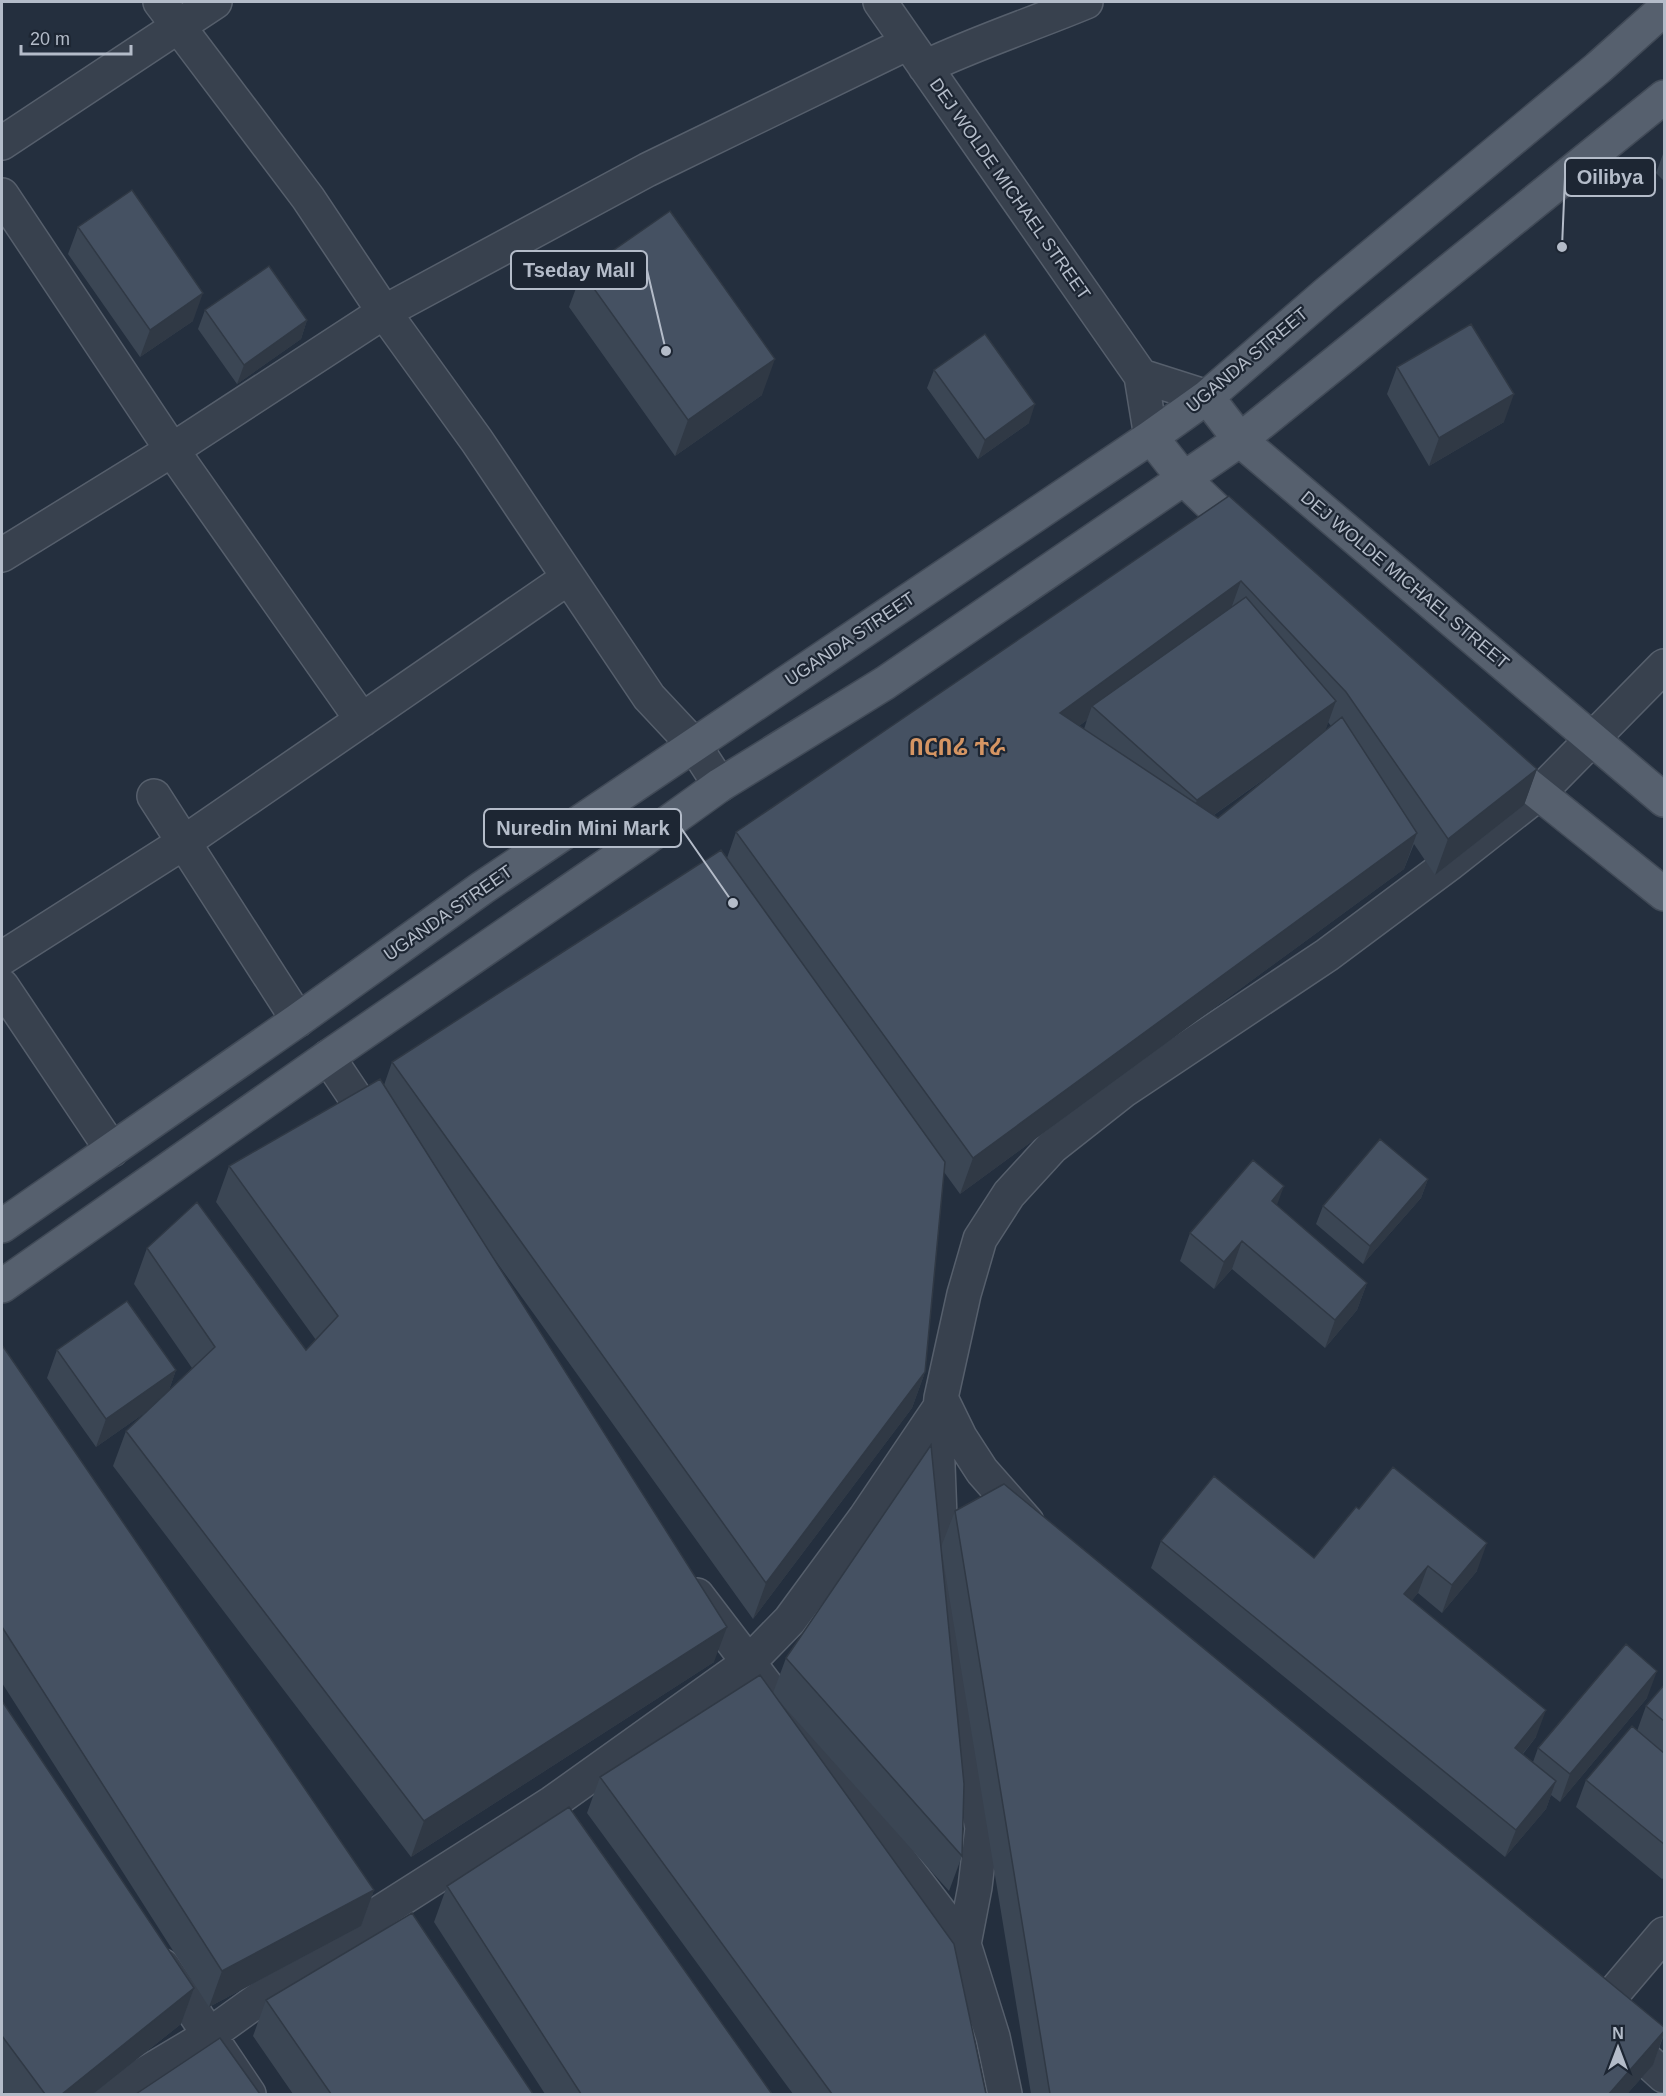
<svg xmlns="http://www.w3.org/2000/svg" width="1666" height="2096" font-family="Helvetica,'Noto Sans Ethiopic',sans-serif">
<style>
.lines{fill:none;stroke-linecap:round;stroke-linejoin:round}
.minor-casing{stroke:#565f6c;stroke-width:36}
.major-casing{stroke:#414a57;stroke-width:36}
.minor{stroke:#38414e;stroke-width:33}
.major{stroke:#56606e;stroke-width:33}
.wall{fill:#3b4654;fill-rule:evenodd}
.shaded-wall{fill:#303945}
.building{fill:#455162;stroke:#303945;stroke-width:1.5}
.labels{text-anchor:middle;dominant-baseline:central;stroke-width:4.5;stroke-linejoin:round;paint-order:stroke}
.street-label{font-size:18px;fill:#b4bcc9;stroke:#1d2633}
.district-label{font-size:24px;font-weight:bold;fill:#d59563;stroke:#1d2633}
.leader{fill:none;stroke:#b4bcc9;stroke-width:2}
.callout-dot{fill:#b4bcc9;stroke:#1d2633;stroke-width:2}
.callout{fill:#1d2633;stroke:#b4bcc9;stroke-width:2}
.callout-label{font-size:20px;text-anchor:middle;font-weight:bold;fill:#b4bcc9}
</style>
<rect width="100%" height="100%" fill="#242f3e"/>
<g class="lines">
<g class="minor-casing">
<path id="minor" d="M160,2L308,198L384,312L477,441L649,697L694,745L720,785
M880,2L1141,376L1151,437
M925,67C978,42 1033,24 1086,2
M2,143L215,2
M2,195L172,450L362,720
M1141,376L1207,397
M2,555L172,450L384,312L647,170L908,43
M154,796L298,1020
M2,958L183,843L568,578
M2,986L112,1150
M328,1057L377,1130
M941,1398L960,1437L982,1471L1027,1522
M697,1595L964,1944
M163,1966L249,2094
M1596,2014L1664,1934
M1619,2035L1664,2076
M111,2094L208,2036L376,1915L552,1803L748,1663L790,1620L865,1518L938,1410
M1005,2094L993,2037L964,1944L975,1887L982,1828L961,1725L944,1624L937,1438L941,1398L964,1294L980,1239L1009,1194L1052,1147L1123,1091L1327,955L1449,864L1538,794L1664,666"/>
</g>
<g class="major-casing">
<path id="major" d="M1207,397L1240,440L1664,800
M1151,437L1184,479L1246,538
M1496,759L1664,894
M2,1226L298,1020L482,888L1151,437L1207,397L1326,294L1598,68L1664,9
M2,1286L328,1057L645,839L720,785L885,683L1240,440L1664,97"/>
</g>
<use href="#minor" class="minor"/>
<use href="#major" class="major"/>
</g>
<path class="wall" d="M1665,153V182L1656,173L1663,154Z
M78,227L193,321L140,357L68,254Z
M582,272L762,395L675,456L569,307Z
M205,310L307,320L301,339L237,384L198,329Z
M1397,367L1504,422L1429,466L1387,394Z
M934,370L1029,423L978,459L927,388Z
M1229,496L1537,769L1524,805L1435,875L1414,844L1404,869L960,1194L944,1172L925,1372L912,1408L753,1619L485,1246L714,1662L411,1857L113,1466L126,1431L146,1412L96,1447L47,1378L57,1350L176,1370L169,1390L192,1368L134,1284L147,1248L306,1350L316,1340L216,1202L229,1166L384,1085L392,1062L727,858L736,832ZM1087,720L1084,729L1079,726ZM1328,722L1331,726L1325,731ZM1277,770L1218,818L1214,815Z
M1428,1179L1421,1198L1363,1264L1316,1224L1323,1206Z
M1277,1206L1367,1283L1357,1310L1325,1348L1232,1269L1214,1289L1180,1261L1190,1233Z
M2,1345L374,1890L361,1926L209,2007L2,1683Z
M1359,1509L1477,1571L1442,1613L1418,1593L1412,1600L1536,1737L1523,1754L1533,1762L1538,1748L1647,1698L1560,1802L1551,1795L1546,1809L1505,1857L1151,1568L1161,1541L1314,1558Z
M955,1511L1665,2028V2032L1653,2065L1627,2094H1031L941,1547Z
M786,1658L962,1856L949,1891L779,1701L986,2094H793L587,1813L600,1777L773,1693Z
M1665,1684V1877L1662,1879L1576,1807L1586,1780L1637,1731L1646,1706Z
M2,1701L194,1988L181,2024L93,2094H5L2,2089Z
M447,1886L772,2094H545L434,1922Z
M266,2000L533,2094H293L253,2036Z"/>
<path class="shaded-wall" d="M203,293L193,321L140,357L150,330Z
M307,320L301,339L237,384L244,365Z
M775,359L762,395L675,456L688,420Z
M1514,394L1504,422L1429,466L1439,438Z
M1035,404L1029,423L978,459L985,440Z
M1241,581L1228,617L1092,706L1087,720L1047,749L1060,713Z
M1336,701L1323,737L1184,836L1197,800Z
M1537,769L1524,805L1435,875L1448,839Z
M1417,833L1404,869L960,1194L973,1158Z
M1428,1179L1421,1198L1363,1264L1370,1246Z
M1284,1186L1274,1213L1272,1201Z
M1242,1241L1232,1269L1214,1289L1224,1262Z
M1367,1283L1357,1310L1325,1348L1335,1320Z
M176,1370L166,1398L96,1447L106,1419Z
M925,1372L912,1408L753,1619L766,1583Z
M1487,1543L1477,1571L1442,1613L1452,1585Z
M1428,1566L1418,1593L1394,1622L1404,1594Z
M727,1627L714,1662L411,1857L424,1821Z
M1657,1671L1647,1698L1560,1802L1570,1774Z
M1546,1710L1536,1737L1505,1775L1515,1748Z
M1556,1781L1546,1809L1505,1857L1516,1830Z
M374,1890L361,1926L209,2007L222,1971Z
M194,1988L181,2024L93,2094H62Z
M1665,2030L1653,2065L1627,2094H1609Z"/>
<path class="building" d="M132,190L203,293L150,330L78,227Z
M670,211L775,359L688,420L582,272Z
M269,266L307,320L244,365L205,310Z
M1471,324L1514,394L1439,438L1397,367Z
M985,334L1035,404L985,440L934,370Z
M1229,496L1537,769L1448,839L1346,692L1241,581L1060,713L1218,818L1342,717L1417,833L973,1158L736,832Z
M1246,597L1336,701L1197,800L1092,706Z
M721,850L945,1162L925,1372L766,1583L392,1062Z
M380,1079L727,1627L424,1821L126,1431L215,1347L147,1248L197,1202L306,1350L338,1316L229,1166Z
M1380,1139L1428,1179L1370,1246L1323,1206Z
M1253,1160L1284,1186L1272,1201L1367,1283L1335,1320L1242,1241L1224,1262L1190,1233Z
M127,1301L176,1370L106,1419L57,1350Z
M2,1345L374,1890L222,1971L2,1627Z
M931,1445L964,1784L962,1856L786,1658Z
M1393,1467L1487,1543L1452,1585L1428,1566L1404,1594L1546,1710L1515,1748L1556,1781L1516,1830L1161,1541L1214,1476L1314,1558L1356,1507L1359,1509Z
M1004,1484L1665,2028V2030L1609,2094H1050L955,1511Z
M1626,1644L1657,1671L1570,1774L1538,1748Z
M760,1675L954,1944L986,2094H832L600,1777Z
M1665,1684V1722L1646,1706Z
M2,1701L194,1988L62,2094H45L2,2036Z
M1632,1726L1665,1754V1845L1586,1780Z
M569,1807L772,2094H581L447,1886Z
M412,1913L533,2094H331L266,2000Z
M220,2038L260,2094H136Z"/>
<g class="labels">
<g class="street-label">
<text transform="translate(1010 189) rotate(55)">DEJ WOLDE MICHAEL STREET</text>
<text transform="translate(1247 360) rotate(-40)">UGANDA STREET</text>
<text transform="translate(1405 580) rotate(40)">DEJ WOLDE MICHAEL STREET</text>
<text transform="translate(850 639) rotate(-34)">UGANDA STREET</text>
<text transform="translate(448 913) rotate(-35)">UGANDA STREET</text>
</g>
<g class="district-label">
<text x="957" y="746">በርበሬ ተራ</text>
</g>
</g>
<path class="leader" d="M1562 247L1565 177M666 351L647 270M733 903L681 828"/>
<g class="callout-dot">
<circle cx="1562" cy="247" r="6"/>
<circle cx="666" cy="351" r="6"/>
<circle cx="733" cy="903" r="6"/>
</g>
<g class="callout">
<rect x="1565" y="158" width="90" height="38" rx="6"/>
<rect x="511" y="251" width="136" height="38" rx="6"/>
<rect x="484" y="809" width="197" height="38" rx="6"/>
</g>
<g class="callout-label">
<text x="1610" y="184">Oilibya</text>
<text x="579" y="277">Tseday Mall</text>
<text x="583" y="835">Nuredin Mini Mark</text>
</g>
<rect width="1666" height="2096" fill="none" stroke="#b4bcc9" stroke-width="6"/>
<g transform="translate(1618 2048)" stroke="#1d2633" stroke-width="4.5" paint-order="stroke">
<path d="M0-4.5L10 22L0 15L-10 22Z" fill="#b4bcc9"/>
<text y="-9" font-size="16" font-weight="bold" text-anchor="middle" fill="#b4bcc9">N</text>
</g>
<path d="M21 45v9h110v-9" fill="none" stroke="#b4bcc9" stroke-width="3"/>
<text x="30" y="45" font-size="18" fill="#b4bcc9" stroke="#1d2633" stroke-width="4.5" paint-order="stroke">20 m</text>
</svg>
